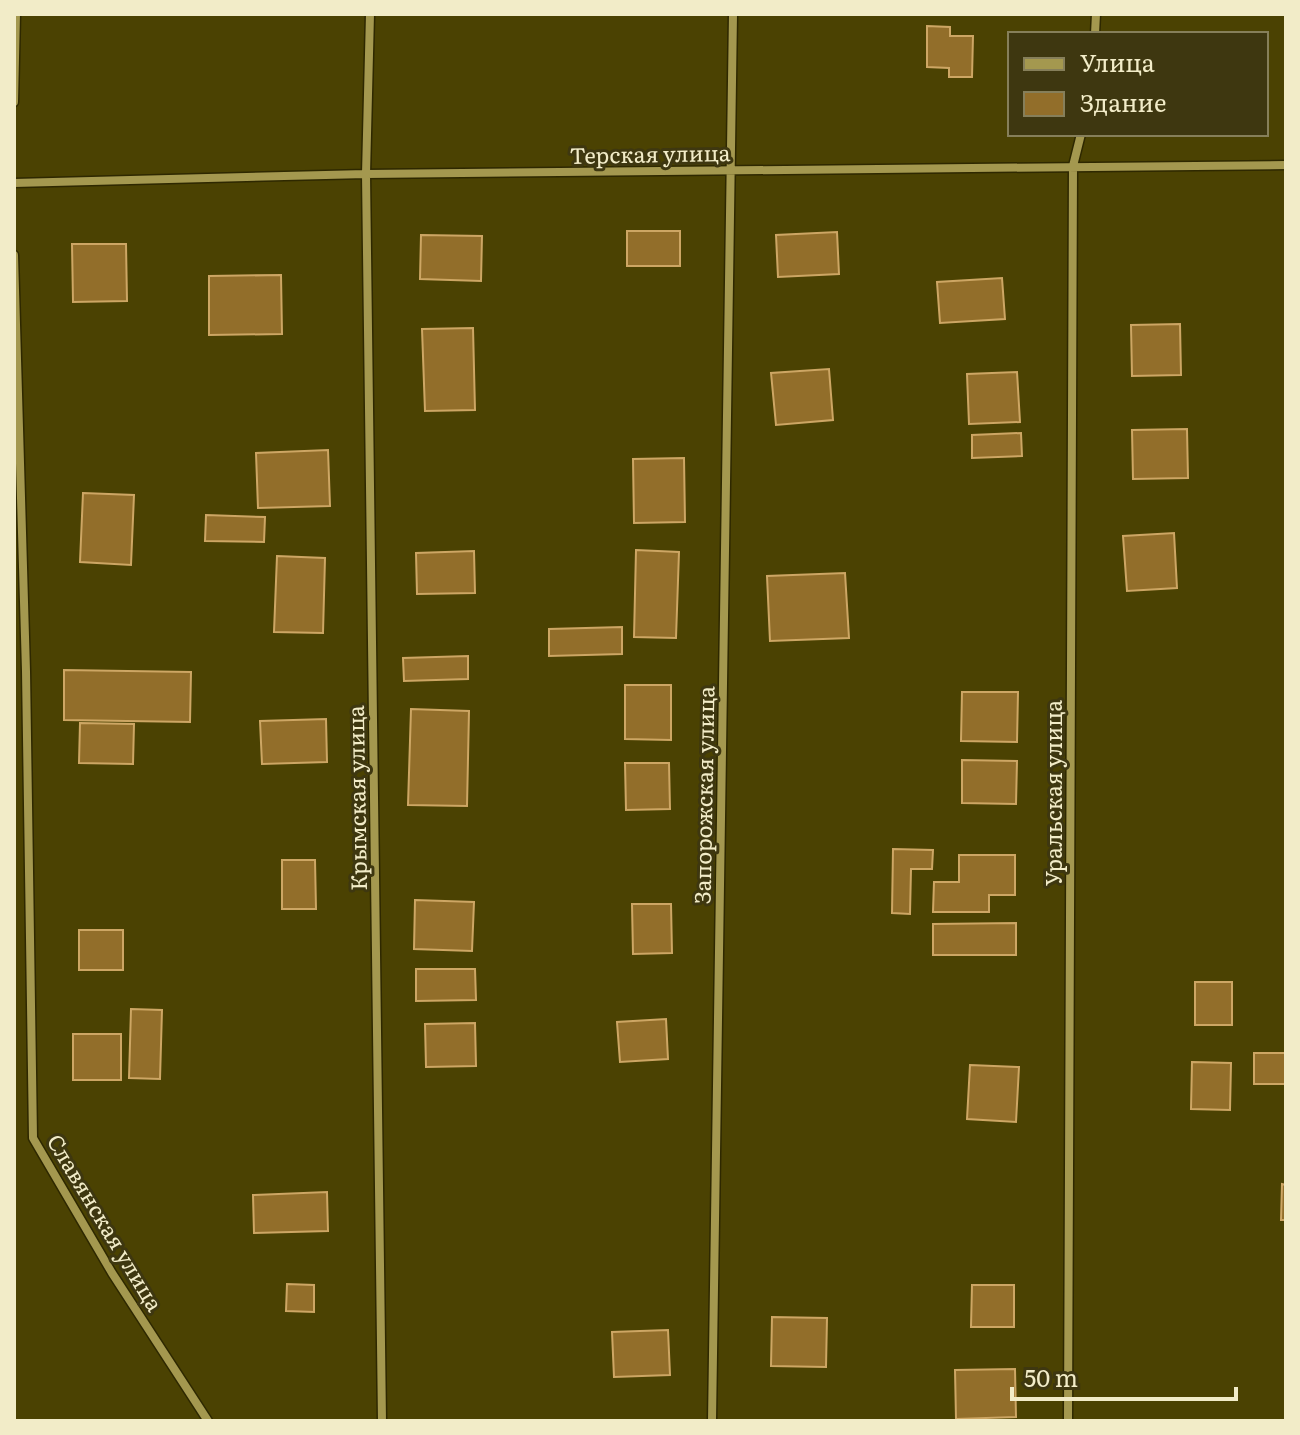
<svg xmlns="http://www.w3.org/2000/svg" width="1300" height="1435" font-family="Literata,serif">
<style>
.building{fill:#926e2a;stroke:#cda664;stroke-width:2}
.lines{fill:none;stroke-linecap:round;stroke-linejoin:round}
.minor-casing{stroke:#2e2800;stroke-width:11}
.minor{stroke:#a4984f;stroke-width:8}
.labels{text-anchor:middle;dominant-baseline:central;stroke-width:6;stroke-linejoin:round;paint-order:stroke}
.street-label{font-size:22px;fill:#f2ecc8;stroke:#3e3710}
</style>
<rect width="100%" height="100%" fill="#4b4202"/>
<path class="building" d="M927,26L950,27V36H973L972,77H949V68L927,67Z
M627,231H680V266H627Z
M837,232L839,274L778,277L776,235Z
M421,235L482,236L481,281L420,279Z
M72,244H126L127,301L73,302Z
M281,275L282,334L209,335V276Z
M1002,278L1005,319L940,323L937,282Z
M1180,324L1181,375L1132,376L1131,325Z
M473,328L475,410L425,411L422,329Z
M829,369L833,420L776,425L771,373Z
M1017,372L1020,422L969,424L967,374Z
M1187,429L1188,478L1133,479L1132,430Z
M1021,433L1022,456L972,458V435Z
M328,450L330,506L258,508L256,453Z
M684,458L685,522L634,523L633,459Z
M83,493L134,495L131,565L80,562Z
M206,515L265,517L264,542L205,541Z
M1174,533L1177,588L1127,591L1123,536Z
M636,550L679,552L676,638L634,637Z
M474,551L475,593L417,594L416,553Z
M277,556L325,558L323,633L274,632Z
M845,573L849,638L770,641L767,576Z
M622,627V654L549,656V629Z
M468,656V679L404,681L403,658Z
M64,670L191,672L190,722L64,720Z
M625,685H671V740L625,739Z
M962,692H1018L1017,742L961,741Z
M411,709L469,711L467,806L408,805Z
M326,719L327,762L262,764L260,721Z
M80,723L134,724L133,764L79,763Z
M962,760L1017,761L1016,804L962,803Z
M625,763H669L670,809L626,810Z
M893,849L933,850L932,869H911L910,914L892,913Z
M959,855H1015V895H989V912H933L934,882H959Z
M282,860H315L316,909H282Z
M415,900L474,902L472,951L414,949Z
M632,904H671L672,953L633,954Z
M1016,923V955H933V924Z
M79,930H123V970H79Z
M416,969H475L476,1000L416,1001Z
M1195,982H1232V1025H1195Z
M131,1009L162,1010L160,1079L129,1078Z
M666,1019L668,1059L620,1062L617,1022Z
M475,1023L476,1066L426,1067L425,1024Z
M73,1034H121V1080H73Z
M1254,1053H1286V1084H1254Z
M1192,1062L1231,1063L1230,1110L1191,1109Z
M970,1065L1019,1067L1016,1122L967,1119Z
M1282,1184L1286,1185V1220H1281Z
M327,1192L328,1231L254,1233L253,1195Z
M287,1284L314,1285V1312L286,1311Z
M972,1285H1014V1327H971Z
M772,1317L827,1318L826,1367L771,1366Z
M668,1330L670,1375L614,1377L612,1332Z
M1015,1369L1016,1417L956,1419L955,1370Z"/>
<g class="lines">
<g class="minor-casing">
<path id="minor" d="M370,14L366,174L382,1421
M1095,34L1096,14
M14,102L16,14
M14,183L366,174L1286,165
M14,255L26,671L33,1138L112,1273L208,1421
M712,1421L733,14
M1068,1421L1073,166L1081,134"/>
</g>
<use href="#minor" class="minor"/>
</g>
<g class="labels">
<g class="street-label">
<text transform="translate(650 153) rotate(-1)">Терская улица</text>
<text transform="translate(1052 793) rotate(-90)">Уральская улица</text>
<text transform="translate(703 795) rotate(-89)">Запорожская улица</text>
<text transform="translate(356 798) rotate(-91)">Крымская улица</text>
<text transform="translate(106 1222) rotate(59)">Славянская улица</text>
</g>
</g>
<rect width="1300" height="1435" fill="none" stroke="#f2ecc8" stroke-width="32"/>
<rect x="1008" y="32" width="260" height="104" fill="#3e3710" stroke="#867f5a" stroke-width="2"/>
<rect x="1024" y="58" width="40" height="12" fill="#a4984f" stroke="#867f5a" stroke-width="2"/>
<text x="1080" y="72" font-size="24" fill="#f2ecc8">Улица</text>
<rect x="1024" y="92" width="40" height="24" fill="#926e2a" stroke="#867f5a" stroke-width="2"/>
<text x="1080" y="112" font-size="24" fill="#f2ecc8">Здание</text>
<path d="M1012 1387v12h224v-12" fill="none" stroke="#f2ecc8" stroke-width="4"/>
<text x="1024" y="1387" font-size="24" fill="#f2ecc8" stroke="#3e3710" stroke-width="6" paint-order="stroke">50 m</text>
</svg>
